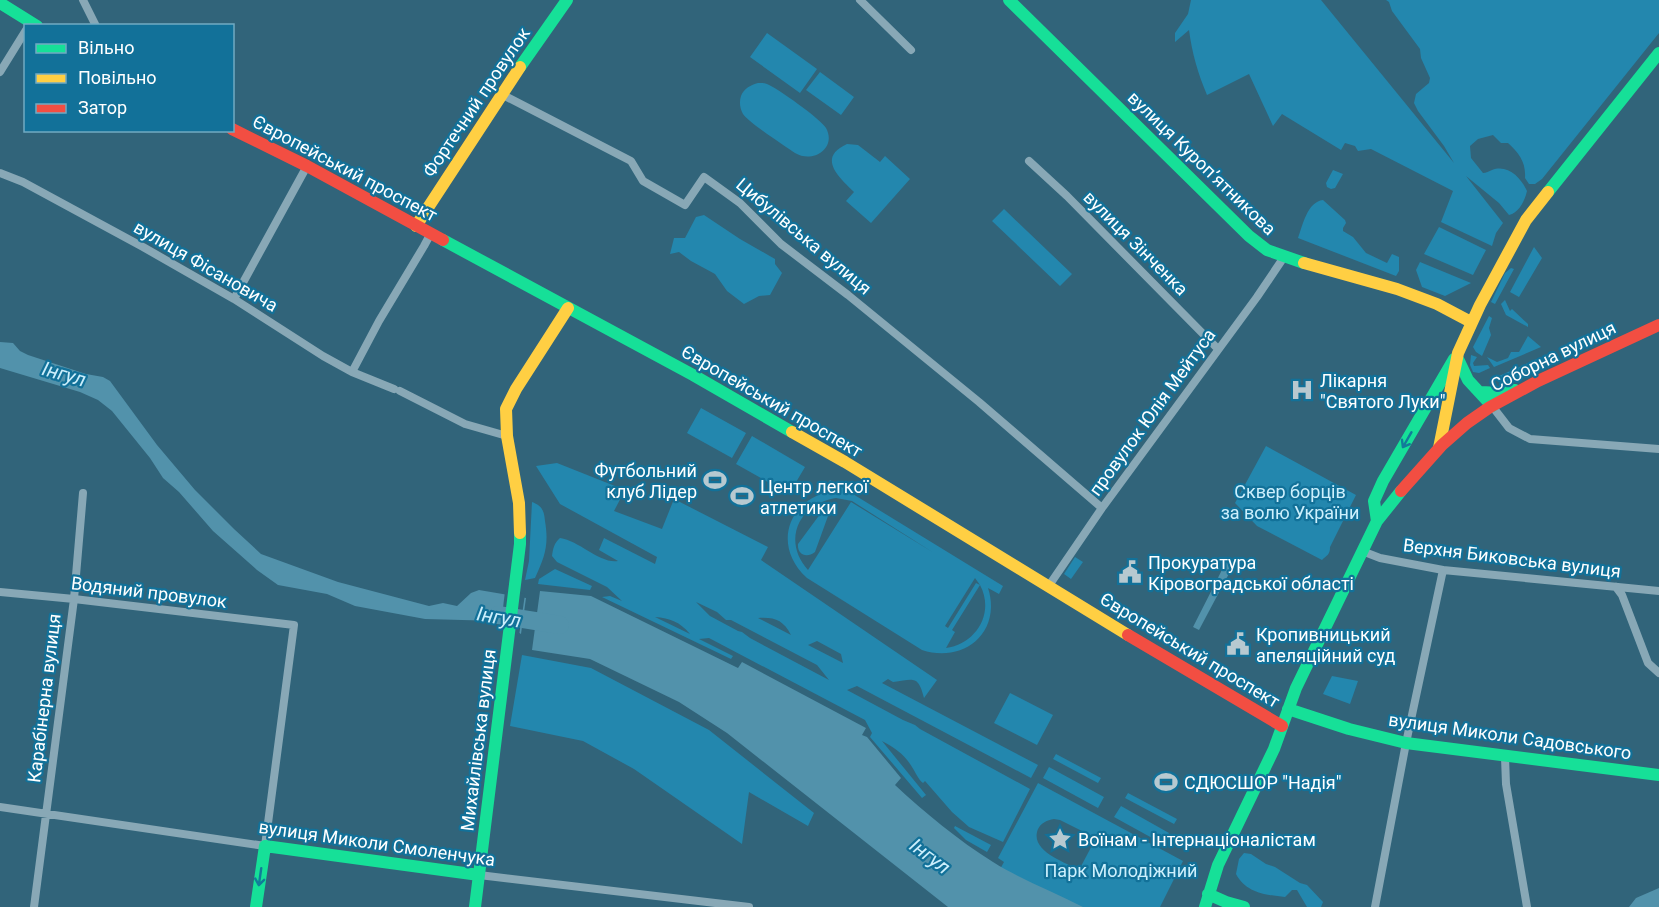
<svg xmlns="http://www.w3.org/2000/svg" width="1659" height="907" font-family="Roboto,sans-serif">
<style>
.green{fill:#2387ae;fill-rule:evenodd}
.water{fill:#5292ab}
.pier{fill:#31647a}
.lines{fill:none;stroke-linecap:round;stroke-linejoin:round}
.river{stroke:#5292ab;stroke-width:18}
.street{stroke:#88a8b6;stroke-width:8}
.fast{stroke:#16e098;stroke-width:12}
.slow{stroke:#ffcf43;stroke-width:12}
.jam{stroke:#f24e42;stroke-width:12}
.oneway{stroke:#127c99}
.labels{text-anchor:middle;dominant-baseline:central;stroke-width:4.5;stroke-linejoin:round;paint-order:stroke}
.street-label{font-size:18px;fill:#fff;stroke:#127199}
.poi-label{font-size:18px;fill:#fff;stroke:#127199;text-anchor:start}
.park-label{font-size:18px;fill:#cdf0fd;stroke:#127199}
.water-label{font-size:20px;font-style:italic;fill:#cceffc;stroke:#127199}
</style>
<rect width="100%" height="100%" fill="#31647a"/>
<path class="green" d="M1191,0H1321L1454,163L1444,146L1418,111L1414,103L1416,94L1429,83L1430,78L1421,58L1420,49L1392,11L1389,2L1386,0H1659V33L1542,179L1535,184H1529L1525,178C1526,162 1519,153 1508,143H1501L1493,135L1478,139L1470,146L1471,158L1483,173C1486,173 1489,171 1492,170C1508,164 1521,178 1527,191C1525,200 1519,213 1509,215L1499,203L1466,176L1503,223L1496,233L1492,246L1441,222L1453,191L1371,149L1358,151L1355,146L1345,143L1341,150L1282,114L1273,126L1249,74L1207,95C1198,74 1192,53 1189,30L1175,42V33L1188,14Z
M767,33L817,69L800,93L750,57Z
M820,72L854,97L841,115L806,90Z
M758,83C762,83 764,83 767,84C776,87 822,120 826,128C837,148 813,164 795,153C785,146 748,122 743,114C740,109 739,102 741,96C744,88 751,85 758,83Z
M847,144L858,145L880,162L885,156L910,179L871,223L846,201L854,192C840,178 816,158 847,144Z
M1333,170L1343,174L1335,188L1331,189L1327,187L1326,183Z
M1323,200L1345,220L1346,223L1343,228V231L1353,237L1366,253L1387,263L1392,254L1399,257V271L1396,276L1298,238C1303,225 1307,202 1323,200Z
M1004,209L1072,274L1060,286L992,221Z
M704,215L740,239L775,259V264L782,273L770,295L759,296L744,304L727,291L715,274L691,261L679,252L670,254L674,238H685L696,217Z
M1439,227L1486,250L1473,275L1424,254Z
M1534,247L1542,258L1519,297L1510,292Z
M1420,262L1471,283L1445,296L1422,287L1416,270Z
M1511,268L1514,269L1495,304L1491,302L1505,273Z
M1505,300L1510,311L1512,309L1528,324V327L1506,315L1501,304Z
M1489,316L1492,318L1489,328L1491,335L1482,356L1476,352L1473,347Z
M1528,336L1541,347L1494,367L1487,357L1497,362L1508,358L1511,352H1519Z
M1471,355L1477,357L1473,363L1474,366L1488,365L1490,368L1479,373L1473,372L1470,365Z
M1537,359L1540,366L1503,383L1499,376Z
M701,408L746,433L732,458L687,433Z
M752,436L805,467L789,494L736,464Z
M1266,446L1356,495L1330,547C1330,555 1327,555 1322,560L1257,526L1235,503Z
M557,463L625,490L614,511L662,529L674,499L768,547L761,560L937,680L924,698C918,674 913,680 893,682L888,679L882,683L1038,765L1031,778L857,686L847,690L903,720L915,725L920,729L1030,789L1003,842L969,827L952,812L925,781L923,783C918,779 916,773 912,767C905,755 894,747 882,741L926,795L922,798L870,737L872,733L865,720L709,638L699,639L733,656L731,659L602,597L610,596L622,601L607,587L557,562L552,556C553,549 554,543 560,538C580,541 600,564 618,561L599,550L604,538L655,564L657,557L560,504L536,466ZM696,602L717,612L726,620H731L817,665L829,680L750,638L742,632L738,631L710,616ZM655,617C670,618 680,622 690,634ZM758,618C775,617 783,620 791,635ZM817,641L841,654L843,663L808,645Z
M830,480L1003,586L999,594L988,588C990,594 991,600 991,607C990,644 954,661 922,650L807,578C773,547 786,502 830,491L825,487ZM836,498L852,501L934,553L851,502L808,570C782,541 798,504 836,498ZM975,578L980,585L976,583L948,628L945,626ZM980,585C995,613 976,644 946,648L955,632L952,630Z
M532,502C542,506 544,510 545,521C549,545 545,556 535,578L525,580L529,561Z
M829,502L832,503V505L815,552C806,559 797,554 798,544Z
M1075,557L1083,562L1071,579L1064,574Z
M555,569L592,586L590,590L538,584L539,579Z
M522,655L591,668L709,730L814,813L808,826L749,792L742,844L634,769L583,741L510,726Z
M1332,676L1358,681L1350,704L1323,694Z
M1010,693L1053,715L1037,745L994,723Z
M1056,754L1101,778L1098,783L1053,759Z
M1049,767L1104,797L1098,808L1043,778Z
M1038,783L1183,861L1160,907H1070L999,871L1004,862L998,858ZM1054,819L1060,820L1096,838L1079,870C1065,862 1029,851 1038,829C1041,823 1047,820 1054,819Z
M1128,793L1177,819L1174,824L1125,798Z
M1121,806L1169,833L1163,844L1114,817Z
M955,826L991,845L987,852L966,840L954,828Z
M1244,853L1251,854L1266,864L1275,867L1300,883L1307,885L1323,902L1321,907H1307L1297,890H1292L1285,897C1266,895 1246,893 1236,874L1239,859Z"/>
<path class="water" d="M0,342L13,343L20,351L28,355L86,374L103,377L110,381L157,445L195,490L234,529L261,554L338,582L429,606L443,603L457,606L471,593L479,590L526,598L521,634L499,621L425,619L355,606L327,594L278,585L257,570L213,531L179,492L163,478L150,458L112,411L98,400L80,392L0,368Z
M1226,562L1233,566L1199,630L1193,627Z
M540,591L591,596L738,668L742,662L866,728L862,735L867,737L901,778L895,785C925,813 958,840 993,862C1020,879 1054,892 1083,907H948L727,733L679,702L590,659L532,650Z
M1659,888V907H1629L1636,898Z"/>
<path class="pier" d="M505,591L525,594L519,636L501,625Z"/>
<g class="lines">
<path class="river" d="M498,615L560,625"/>
<path class="street" d="M83,0L96,26
M860,0L911,50
M0,72L26,30
M501,94L631,161L643,181L685,205L704,177L740,203L781,244L848,295L979,402L1102,508
M1029,161L1067,196L1218,349
M0,173L23,182L143,247L234,299L323,356L352,372L394,389
M234,299L307,166
M352,372L379,321L424,246L431,233
M400,391L465,424L507,436
M1492,406L1509,428L1530,439L1659,449
M1362,551L1380,558L1443,570L1659,591
M1048,587L1102,508L1257,297L1284,257
M1616,587L1622,595L1648,663L1659,673
M0,592L74,599L294,625L265,846L0,807
M1505,757L1506,784L1527,907
M479,875L749,907
M34,907L74,599L83,493
M1375,907L1406,743L1443,570"/>
<path class="fast" d="M1009,0L1249,236L1267,250L1304,263
M0,3L37,26
M520,67L567,0
M1548,192L1659,53
M443,240L693,375L792,432
M1459,361L1468,380L1492,406
M1481,392L1500,393L1515,390
M1377,521L1374,501L1383,481L1454,359
M1288,709L1349,729L1406,743L1659,775
M1208,894L1226,902L1244,907
M256,907L265,846L479,875
M475,907L520,544V533
M1205,907L1218,865L1274,749L1296,688L1377,521L1401,491"/>
<path class="slow" d="M416,226L520,67
M1304,263L1397,289L1437,304L1471,322
M792,432L845,462L1128,635
M1439,448L1458,353L1480,305L1526,220L1548,192
M520,533L519,503L507,436L506,409L516,389L568,308"/>
<path class="jam" d="M232,129L307,166L443,240
M1401,491L1442,445L1467,423L1490,407L1538,381L1659,325
M1128,635L1282,726"/>
</g>
<defs><path id="oneway-shaft" d="M-6 0H5M1.5-3L5.5 0L1.5 3" fill="none" stroke-width="1.6" stroke-linecap="round" stroke-linejoin="round" transform="scale(1.5)"/></defs>
<g class="oneway">
<use href="#oneway-shaft" transform="translate(1407 440) rotate(120)"/>
<use href="#oneway-shaft" transform="translate(260 877) rotate(98)"/>
</g>
<defs>
<g id="hospital-bare" transform="scale(1.8)"><path d="M-5-5h3v3.5h4V-5h3V5h-3V1.5h-4V5h-3Z" fill="#b7c9d0" stroke="#127199" stroke-width="2.5" paint-order="stroke"/></g>
<g id="stadium-bare" transform="scale(1.8)"><path d="M0-5a6.5 5 0 1 0 0 10a6.5 5 0 1 0 0-10ZM-3.5-1.8h7v3.6h-7Z" fill="#b7c9d0" stroke="#127199" stroke-width="2.5" paint-order="stroke"/></g>
<g id="civic-bare" transform="scale(1.8)"><path d="M-.6-6.5H3V-4.5H.6V-3L4-1V1h2V6H-6V1h2V-1L-.6-3ZM-1.2 2.5V6h2.4V2.5Z" fill="#b7c9d0" stroke="#127199" stroke-width="2.5" paint-order="stroke"/></g>
<g id="sight-bare" transform="scale(1.8)"><path d="M0-6L1.8-2.2L6-1.7L2.9 1.2L3.7 5.4L0 3.3L-3.7 5.4L-2.9 1.2L-6-1.7L-1.8-2.2Z" fill="#b7c9d0" stroke="#127199" stroke-width="2.5" paint-order="stroke"/></g>
</defs>
<g fill-rule="evenodd">
<use href="#hospital-bare" x="1302" y="390"/>
<use href="#stadium-bare" x="715" y="480"/>
<use href="#stadium-bare" x="742" y="496"/>
<use href="#civic-bare" x="1130" y="572"/>
<use href="#civic-bare" x="1238" y="644"/>
<use href="#stadium-bare" x="1166" y="782"/>
<use href="#sight-bare" x="1060" y="839"/>
</g>
<g class="labels">
<g class="street-label">
<text transform="translate(476 102) rotate(-56)">Фортечний провулок</text>
<text transform="translate(1202 163) rotate(44)">вулиця Куропʼятникова</text>
<text transform="translate(345 168) rotate(28)">Європейський проспект</text>
<text transform="translate(804 236) rotate(40)">Цибулівська вулиця</text>
<text transform="translate(1136 243) rotate(45)">вулиця Зінченка</text>
<text transform="translate(206 266) rotate(30)">вулиця Фісановича</text>
<text transform="translate(1553 356) rotate(-26)">Соборна вулиця</text>
<text transform="translate(772 401) rotate(30)">Європейський проспект</text>
<text transform="translate(1152 412) rotate(-54)">провулок Юлія Мейтуса</text>
<text transform="translate(1512 558) rotate(7)">Верхня Биковська вулиця</text>
<text transform="translate(149 592) rotate(7)">Водяний провулок</text>
<text transform="translate(1190 650) rotate(31)">Європейський проспект</text>
<text transform="translate(44 698) rotate(-83)">Карабінерна вулиця</text>
<text transform="translate(1510 736) rotate(8)">вулиця Миколи Садовського</text>
<text transform="translate(478 740) rotate(-83)">Михайлівська вулиця</text>
<text transform="translate(377 843) rotate(8)">вулиця Миколи Смоленчука</text>
</g>
<g class="poi-label">
<text x="1320" y="380">Лікарня<tspan x="1320" dy="21">"Святого Луки"</tspan></text>
<text x="697" y="470" text-anchor="end">Футбольний<tspan x="697" dy="21">клуб Лідер</tspan></text>
<text x="760" y="486">Центр легкої<tspan x="760" dy="21">атлетики</tspan></text>
<text x="1148" y="562">Прокуратура<tspan x="1148" dy="21">Кіровоградської області</tspan></text>
<text x="1256" y="634">Кропивницький<tspan x="1256" dy="21">апеляційний суд</tspan></text>
<text x="1184" y="782">СДЮСШОР "Надія"</text>
<text x="1078" y="839">Воїнам - Інтернаціоналістам</text>
</g>
<g class="park-label">
<text x="1290" y="491">Сквер борців<tspan x="1290" dy="21">за волю України</tspan></text>
<text x="1121" y="870">Парк Молодіжний</text>
</g>
<g class="water-label">
<text transform="translate(64 374) rotate(16)">Інгул</text>
<text transform="translate(499 617) rotate(10)">Інгул</text>
<text transform="translate(930 856) rotate(37)">Інгул</text>
</g>
</g>
<rect x="24" y="24" width="210" height="108" fill="#127199" stroke="#71aac2" stroke-width="1.5"/>
<rect x="36" y="44" width="30" height="9" fill="#16e098" stroke="#71aac2" stroke-width="1.5"/>
<text x="78" y="54" font-size="18" fill="#ffffff">Вільно</text>
<rect x="36" y="74" width="30" height="9" fill="#ffcf43" stroke="#71aac2" stroke-width="1.5"/>
<text x="78" y="84" font-size="18" fill="#ffffff">Повільно</text>
<rect x="36" y="104" width="30" height="9" fill="#f24e42" stroke="#71aac2" stroke-width="1.5"/>
<text x="78" y="114" font-size="18" fill="#ffffff">Затор</text>
</svg>
